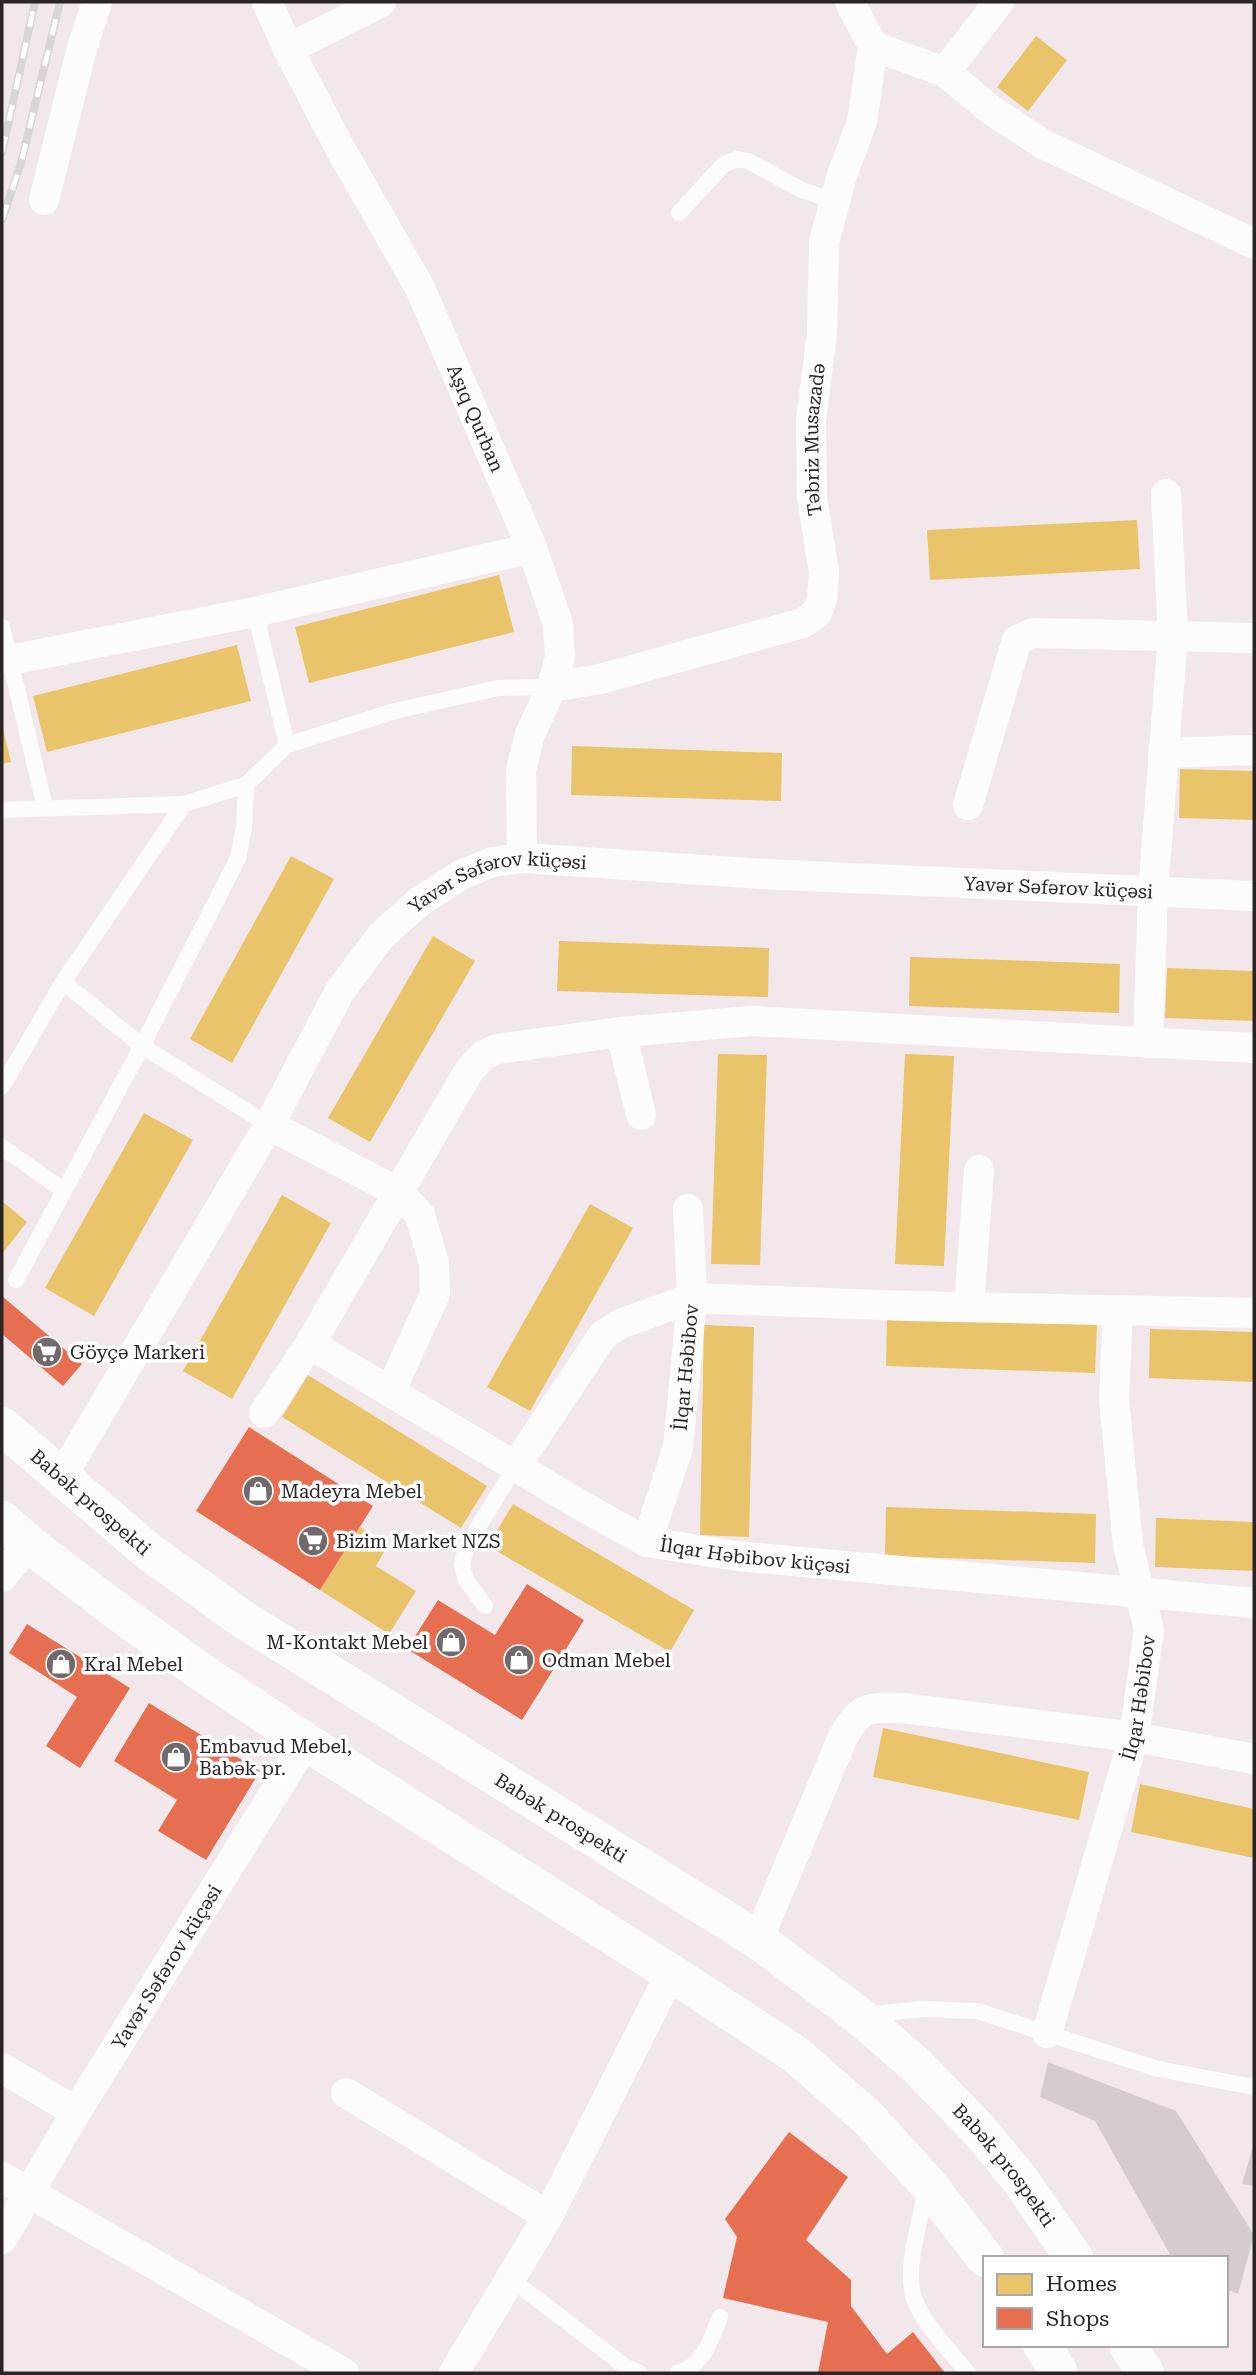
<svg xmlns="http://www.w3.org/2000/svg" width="1256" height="2375" font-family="'Roboto Serif',serif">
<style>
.homes{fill:#e9c46a}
.shops{fill:#e76f51}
.building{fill:#d4cccf}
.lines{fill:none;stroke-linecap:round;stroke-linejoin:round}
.service{stroke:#fdfcfc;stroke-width:16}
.minor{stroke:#fdfcfc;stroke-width:30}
.primary{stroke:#fdfcfc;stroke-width:38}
.rail-casing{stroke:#d8d5d6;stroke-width:8}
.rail{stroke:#fff;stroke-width:5;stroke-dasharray:16;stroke-linecap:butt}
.labels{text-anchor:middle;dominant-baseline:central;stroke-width:7;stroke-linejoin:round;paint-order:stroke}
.street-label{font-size:19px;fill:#2b2427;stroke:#fff}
.poi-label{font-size:19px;fill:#2b2427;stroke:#fff;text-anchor:start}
</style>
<rect width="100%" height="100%" fill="#f2e8ec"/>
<path class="homes" d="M1036,36L1067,60L1028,111L997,87Z
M1137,520L1140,569L930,580L927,530Z
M499,575L514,632L309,683L295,627Z
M237,645L251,701L47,752L33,696Z
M3,729L11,762L2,764V730Z
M572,746L782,753L781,801L571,795Z
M1180,769L1254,771V820L1179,818Z
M291,856L334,879L232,1063L190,1039Z
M433,936L475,961L370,1142L328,1118Z
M559,941L769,948L768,997L557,991Z
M910,957L1120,964L1119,1013L909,1006Z
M1167,968L1254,971V1021L1165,1018Z
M718,1054L767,1055L760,1265L711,1264Z
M905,1054L954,1056L944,1266L895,1264Z
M144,1113L193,1140L94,1316L45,1288Z
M282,1195L331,1223L232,1399L183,1371Z
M2,1201L27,1222L2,1254Z
M590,1204L633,1228L530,1411L487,1387Z
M887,1317L1097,1324L1095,1373L886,1366Z
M704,1325L754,1327L749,1537L700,1535Z
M1150,1329L1254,1332V1382L1149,1378Z
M308,1375L487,1486L461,1528L282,1417Z
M513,1504L694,1610L670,1652L488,1546Z
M886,1507L1096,1514L1095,1563L885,1556Z
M1156,1518L1254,1522V1571L1155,1567Z
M360,1527L388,1545L376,1566L416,1591L389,1634L320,1590Z
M883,1728L1089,1772L1079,1820L873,1777Z
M1140,1784L1254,1809V1858L1131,1832Z"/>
<path class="shops" d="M2,1296L82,1364L63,1386L2,1334Z
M249,1427L373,1506L320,1590L196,1511Z
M527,1584L584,1620L522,1720L407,1649L438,1600L495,1635Z
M27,1624L130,1688L80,1768L46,1746L77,1697L9,1653Z
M149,1703L260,1771L206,1860L158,1831L177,1800L114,1761Z
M789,2132L848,2177L806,2240L851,2280V2306L887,2354L913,2332L945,2373H818L828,2322L723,2298L737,2237L725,2219Z"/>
<path class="building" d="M1048,2062L1176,2111L1254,2235L1238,2294L1226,2289V2258H1172L1095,2121L1040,2097Z
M1254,2144V2186L1242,2184L1254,2143Z"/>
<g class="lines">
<path class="service" d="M679,213L724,164L737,159L748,161L802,190L835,201
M255,612L287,745
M2,627L45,807
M246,785L287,745L395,711L498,688L552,687
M2,810L184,804L246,785L244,827L238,858L142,1046L16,1280
M63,982L142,1046L269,1125
M2,1087L63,982L184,804
M2,1147L63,1190
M485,1606L466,1580L462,1565L466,1547L515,1467
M865,2015L923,2009L977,2011L1158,2069L1254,2087
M926,2189C921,2219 904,2269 914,2298C922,2323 951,2352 968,2373
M512,2280L626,2367L640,2373
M677,2373C704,2366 710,2341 720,2317"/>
<g class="minor">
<path id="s1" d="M267,2L288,49L341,150L420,288L532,548L558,624L560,657L552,687L530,734L521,770L522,858"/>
<path d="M873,46L945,72L991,110L1043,144L1254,244"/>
<path d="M288,49L381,2"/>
<path d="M945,72L999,2"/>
<path d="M44,200L82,48L97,2"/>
<path d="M10,660L255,612L532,548"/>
<path id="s2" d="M552,687L600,679L803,623L817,613L822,599L824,572L812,497L811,420L822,333L824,242L842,175L862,122L873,46L850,2"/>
<path d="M1163,753L1254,750"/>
<path d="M968,805L1017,640L1033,633L1254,638"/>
<path d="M621,1032L641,1115"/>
<path d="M1148,1043L1153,891L1173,636L1166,494"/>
<path d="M269,1125L398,1192L420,1215L434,1263L435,1294L390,1392"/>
<path d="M969,1307L979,1170"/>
<path id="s3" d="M310,1344L587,1509L647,1542L737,1556L1254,1603"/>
<path d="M264,1413L310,1344L470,1069L484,1055L497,1049L621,1032L752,1021L1254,1048"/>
<path d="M515,1467L603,1335L620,1324L692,1298L688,1209"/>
<path id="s4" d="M61,1478L269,1125L340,991L381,936L420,901L461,875L492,862L522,858L763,874L1254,896"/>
<path id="s5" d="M647,1542L678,1448L692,1298L907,1306L1254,1313"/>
<path d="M2,1577L29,1544"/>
<path d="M758,1940L842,1739C860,1706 867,1707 903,1708L1134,1737L1254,1759"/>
<path id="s6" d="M1047,2033L1134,1737L1149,1630L1128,1545L1114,1399L1118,1311"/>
<path d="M2,2068L76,2112"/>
<path d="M346,2093L548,2216"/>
<path d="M2,2177L344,2373"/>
<path id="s7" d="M2,2239L76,2112L306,1742"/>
<path d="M454,2373L548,2216L671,1973"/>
</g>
<g class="primary">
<path id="s8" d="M2,1426L148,1551L244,1620L758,1940L858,2015L916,2065L980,2131L1021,2181L1074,2258"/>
<path d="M2,1520L29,1544L113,1608L204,1674L306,1742L671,1973L795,2054L867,2117L927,2183L985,2258"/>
<path d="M1042,2345L1059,2373"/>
<path d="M1128,2345L1145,2373"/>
</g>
<g class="rail-casing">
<path id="rail" d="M2,152L35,2
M2,220L21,163L60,2"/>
</g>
<use href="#rail" class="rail"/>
</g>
<defs>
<g id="supermarket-disc" transform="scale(1.575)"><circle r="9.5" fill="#71696c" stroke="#fff"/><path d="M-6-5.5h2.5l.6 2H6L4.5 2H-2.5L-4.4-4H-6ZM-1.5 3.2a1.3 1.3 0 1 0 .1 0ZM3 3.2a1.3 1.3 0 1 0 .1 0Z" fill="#fff"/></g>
<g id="shop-disc" transform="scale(1.575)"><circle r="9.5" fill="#71696c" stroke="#fff"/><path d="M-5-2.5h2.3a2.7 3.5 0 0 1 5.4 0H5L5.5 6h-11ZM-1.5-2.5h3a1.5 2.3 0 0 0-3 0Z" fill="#fff"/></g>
</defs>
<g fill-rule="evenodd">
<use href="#supermarket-disc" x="47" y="1352"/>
<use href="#shop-disc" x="258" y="1491"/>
<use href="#supermarket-disc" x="313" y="1541"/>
<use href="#shop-disc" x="451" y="1642"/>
<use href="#shop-disc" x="519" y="1660"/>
<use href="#shop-disc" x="61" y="1664"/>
<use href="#shop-disc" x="176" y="1757"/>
</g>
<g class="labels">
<g class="street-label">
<text stroke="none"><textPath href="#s1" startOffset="466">Aşıq Qurban</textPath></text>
<text stroke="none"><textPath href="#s2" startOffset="452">Təbriz Musazadə</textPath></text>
<text stroke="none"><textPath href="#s4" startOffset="1332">Yavər Səfərov küçəsi</textPath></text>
<text stroke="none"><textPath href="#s4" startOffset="765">Yavər Səfərov küçəsi</textPath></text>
<text stroke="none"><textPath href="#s5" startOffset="180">İlqar Həbibov</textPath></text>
<text stroke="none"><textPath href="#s8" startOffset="117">Babək prospekti</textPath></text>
<text stroke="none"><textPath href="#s3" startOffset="500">İlqar Həbibov küçəsi</textPath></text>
<text stroke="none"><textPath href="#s6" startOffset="348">İlqar Həbibov</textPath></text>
<text stroke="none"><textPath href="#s8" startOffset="684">Babək prospekti</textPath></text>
<text stroke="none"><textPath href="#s7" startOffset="318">Yavər Səfərov küçəsi</textPath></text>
<text stroke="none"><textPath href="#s8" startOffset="1251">Babək prospekti</textPath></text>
</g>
<g class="poi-label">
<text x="70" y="1352">Göyçə Markeri</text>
<text x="281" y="1491">Madeyra Mebel</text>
<text x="336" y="1541">Bizim Market NZS</text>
<text x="428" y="1642" text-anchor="end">M-Kontakt Mebel</text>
<text x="542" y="1660">Odman Mebel</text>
<text x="84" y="1664">Kral Mebel</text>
<text x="199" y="1746">Embavud Mebel,<tspan x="199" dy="22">Babək pr.</tspan></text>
</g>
</g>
<rect width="1256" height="2375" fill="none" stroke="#2b2427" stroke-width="7"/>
<rect x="983" y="2256" width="245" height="91" fill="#ffffff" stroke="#aaa7a9" stroke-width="2"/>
<rect x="997" y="2274" width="35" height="21" fill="#e9c46a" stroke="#aaa7a9" stroke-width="2"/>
<text x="1046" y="2291" font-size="21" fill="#2b2427">Homes</text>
<rect x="997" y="2308" width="35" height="21" fill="#e76f51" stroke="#aaa7a9" stroke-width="2"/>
<text x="1046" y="2326" font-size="21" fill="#2b2427">Shops</text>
</svg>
